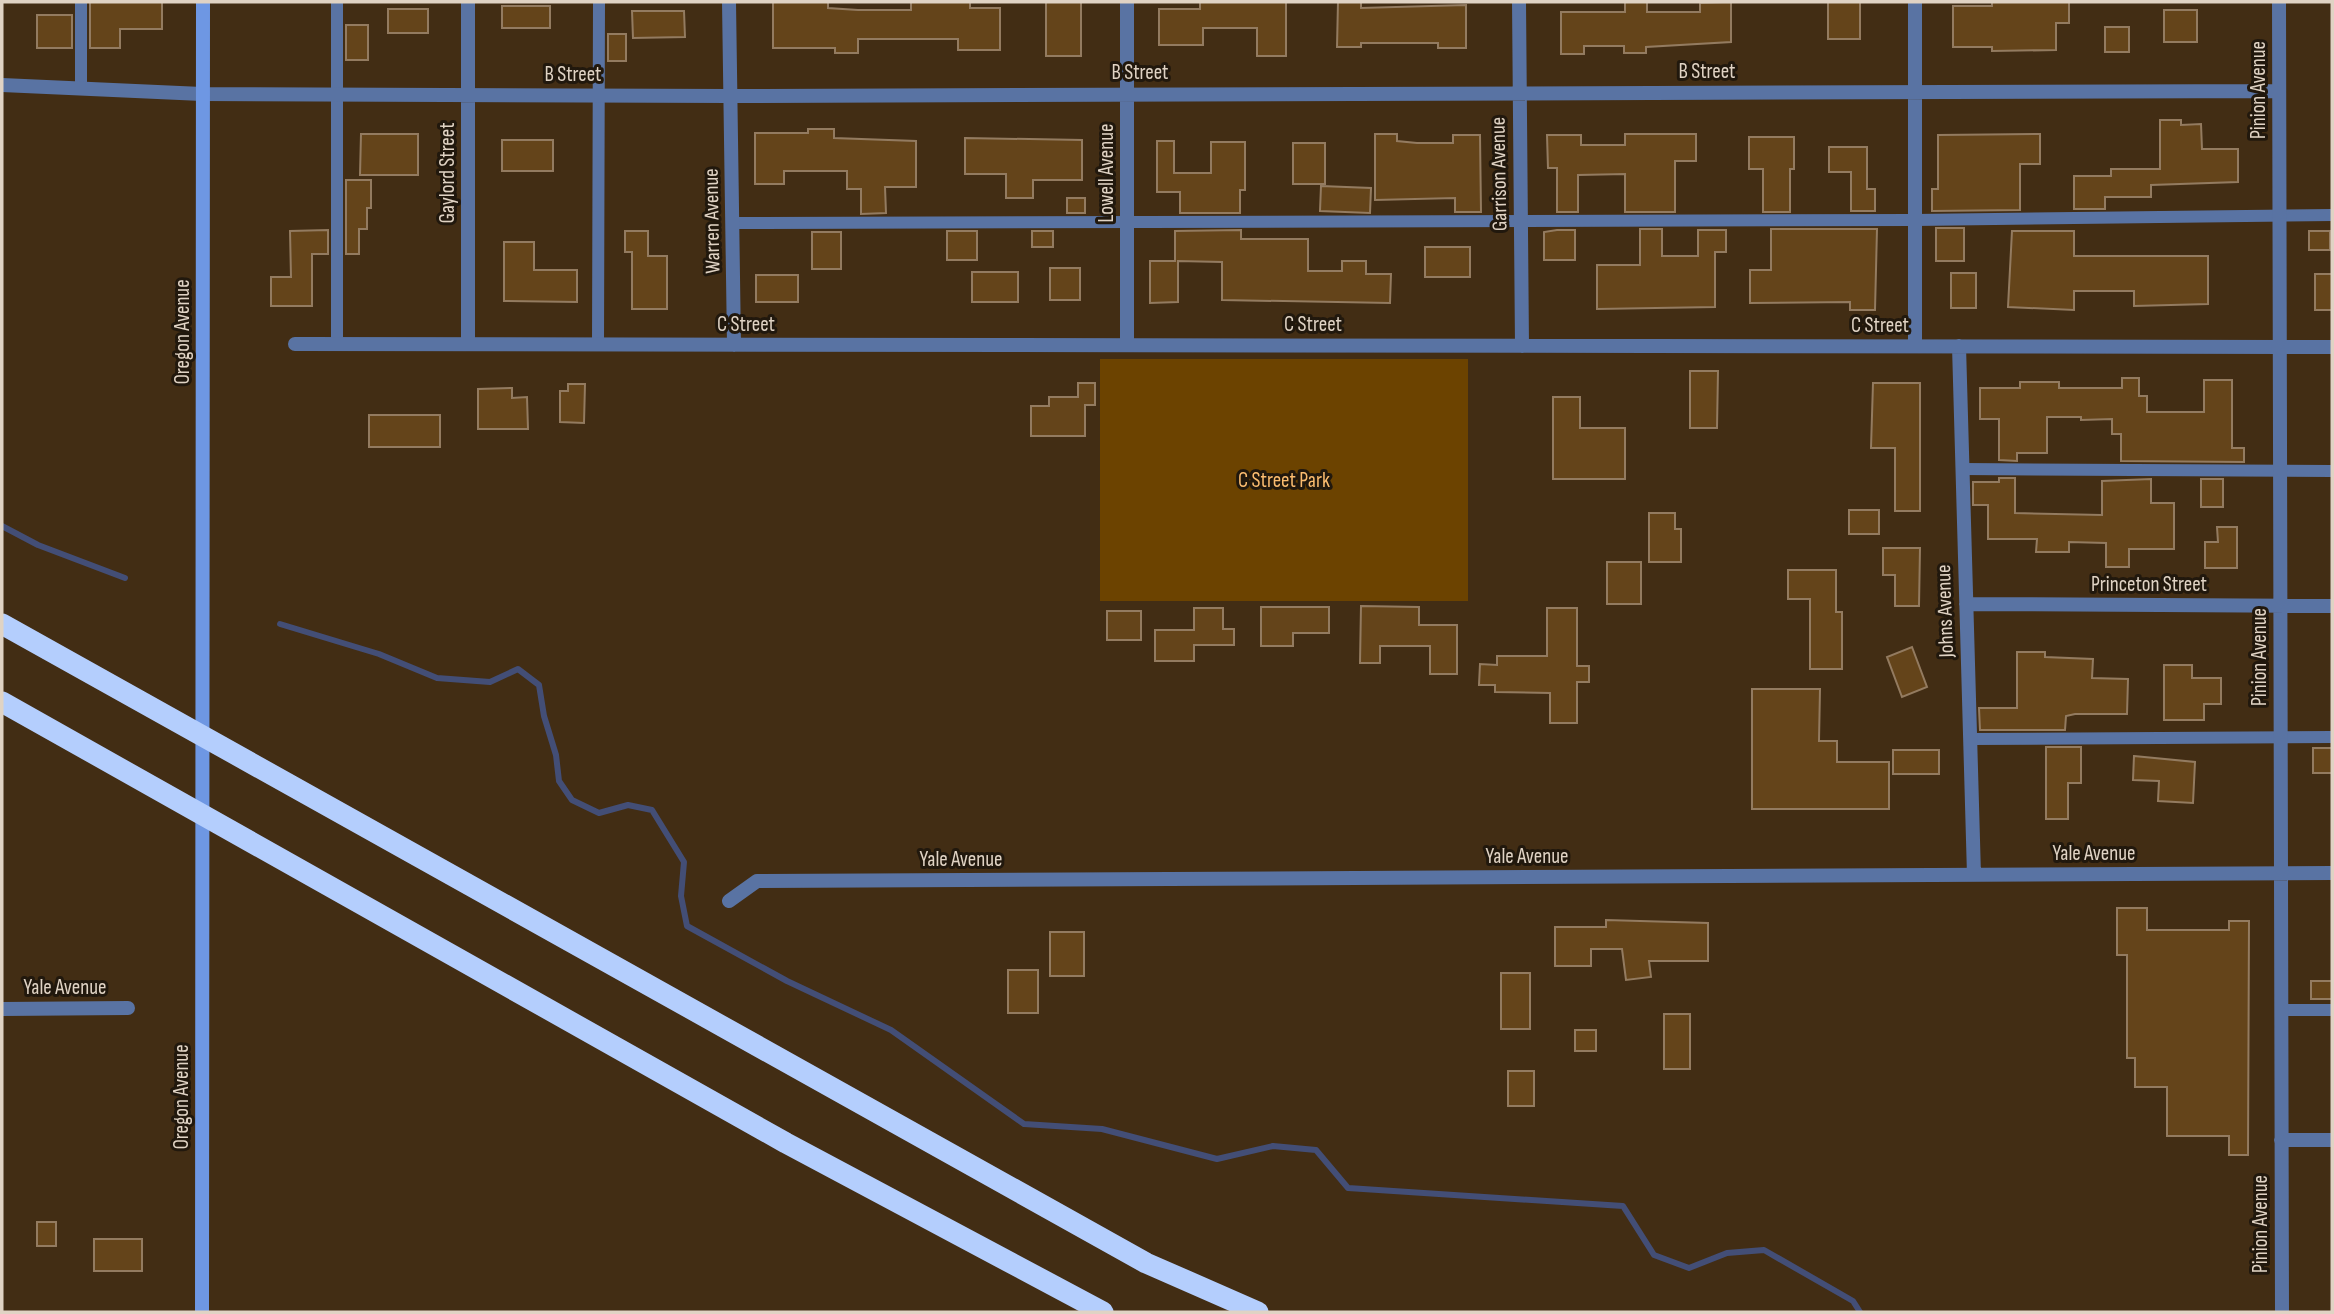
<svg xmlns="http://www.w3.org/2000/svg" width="2334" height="1314" font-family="'Sofia Sans Condensed',sans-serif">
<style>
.green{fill:#6c4300}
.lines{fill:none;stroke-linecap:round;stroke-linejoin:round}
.stream{stroke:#434e76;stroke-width:6}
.building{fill:#64441a;stroke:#937b60;stroke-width:2}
.lane{stroke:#5973a3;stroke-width:12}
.street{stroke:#5973a3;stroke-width:14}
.secondary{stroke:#6e97e3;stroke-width:14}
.highway{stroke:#b4cefd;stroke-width:21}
.labels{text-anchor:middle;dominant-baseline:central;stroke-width:6;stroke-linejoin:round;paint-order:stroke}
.street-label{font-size:21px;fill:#e0d3c4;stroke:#21180d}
.park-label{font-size:21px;fill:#fbbc6f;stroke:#21180d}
</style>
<rect width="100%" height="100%" fill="#422d14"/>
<path class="green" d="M1100,359H1468V601H1100Z"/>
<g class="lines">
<path class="stream" d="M2,526L38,545L125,578
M280,624L379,654L437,678L490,682L518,669L539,685L544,716L556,755L559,781L572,800L599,813L628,805L652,810L684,862L681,896L687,926L787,981L891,1030L1024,1124L1102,1129L1217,1159L1273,1146L1316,1150L1348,1188L1623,1206L1654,1255L1689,1268L1727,1253L1764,1250L1853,1301L1860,1312"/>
</g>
<path class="building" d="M90,2H162V29H120V48H90Z
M773,2H828V8L858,10H911V2H970V8H1000V50H958V39H858V53H835V48H773Z
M1046,2H1081V56H1046Z
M1200,2H1286V56H1257V28H1203V45H1159V9H1200Z
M1338,2H1361V8L1466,5V48H1438V43H1361V47H1337Z
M1625,2H1647V12H1700V3L1731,2V42L1646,47V53H1624V46H1584V54H1561V12H1625Z
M1828,2H1860V39H1828Z
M1992,2H2069V23H2056V50L1992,51V47H1953V6H1992Z
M502,6H550V28H502Z
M388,9H428V33H388Z
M2164,10H2197V42H2164Z
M632,11H684L685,37L633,38Z
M37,15H72V48H37Z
M346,25H368V60H346Z
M2105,27H2129V52H2105Z
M608,34H626V61H608Z
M2160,120H2181V125L2201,124L2202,149H2238V182L2151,185V197H2105V209H2074V176H2111V169H2160Z
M808,129H834V138L916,141V187H885L886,213L861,214V189H847V171H784V184H755V133H808Z
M361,134H418V175H360Z
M1375,134H1397V141L1417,143H1453V135H1480L1481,212H1455V198L1375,200Z
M1625,134H1696V161H1675V212H1625V174L1578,175V212H1557V168H1548L1547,135H1581V145H1625Z
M2040,134V164H2020V210L1932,211V189H1938V135Z
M1749,137H1794V169H1790V212H1763V169H1749Z
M965,138L1082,140V180H1033V198H1006V174H965Z
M502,140H553V171H502Z
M1157,141H1174V173H1211V142H1245V190H1240V213H1180V192H1157Z
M1293,143H1325V184H1293Z
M1829,147H1867V189H1875V211H1851V172H1829Z
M346,180H371V208H367V229H359V254H346Z
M1321,186L1371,188L1370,213L1320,211Z
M1067,198H1085V213H1067Z
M1936,228H1964V261H1936Z
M1640,229H1662V256H1698V230H1726V252H1715V307L1597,309V265H1640Z
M1771,229H1877L1875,310H1850V302L1750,303V270H1771Z
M328,230V254H312V306H271V277H291L290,231Z
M1241,230V239H1308V271H1342V261H1366V274H1391L1390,303L1222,300V262L1178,261V302L1150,303V261H1175V231Z
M1557,230H1575V260H1544V232Z
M625,231H648V256H667V309H632V252H625Z
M947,231H977V260H947Z
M1032,231H1053V247H1032Z
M2012,231H2074V256H2208V304L2134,306V291H2074V310L2008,307Z
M2309,231H2330V250H2309Z
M812,232H841V269H812Z
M504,242H534V270H577V302L504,301Z
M1425,247H1470V277H1425Z
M1050,268H1080V300H1050Z
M972,272H1018V302H972Z
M1951,273H1976V308H1951Z
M2315,274H2332V310H2315Z
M756,275H798V302H756Z
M1690,371H1718L1717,428H1690Z
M2122,378H2139V396H2147V412H2204V380H2232V448H2244V462L2121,461V434H2112V419L2081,420V417H2047V453H2017V461L1999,460V419H1980V388H2020V382H2059V388H2122Z
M1078,383H1095V405H1085V436H1031V406H1049V397H1078Z
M1873,383H1920V511H1895V448H1871Z
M568,384H585L584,423L560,422V391H568Z
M512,388V398L527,397L528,429H478V389Z
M1553,397H1580V428H1625V479H1553Z
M369,415H440V447H369Z
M1999,478H2015V513L2102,515V481L2151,479V503H2174V549H2129V567H2106V543L2069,542V552H2036L2037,539H1988V505H1973V482H1999Z
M2201,479H2223V507H2201Z
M1849,510H1879V534H1849Z
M1649,513H1675V529H1681V562H1649Z
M2217,527H2237V568H2205V542H2218Z
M1883,548H1920L1919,606H1895V575H1883Z
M1607,562H1641V604H1607Z
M1788,570H1836V612H1842V669H1810V599H1788Z
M1361,606L1419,607V625H1457V674H1430V646H1380V663H1360Z
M1261,607H1329V633H1293V646H1261Z
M1194,608H1223V629H1234V645H1194V661H1155V630H1194Z
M1547,608H1577V666H1589V682H1577V723H1550V693L1495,692V685H1479L1480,664L1497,665V656H1547Z
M1107,611H1141V640H1107Z
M1912,647L1927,687L1902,697L1887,657Z
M2017,652H2045V657L2093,659L2092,678L2128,679L2127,714H2075L2066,716L2065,730H1980L1979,708H2017Z
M2164,665H2192V678H2221V704H2204V720H2164Z
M1752,689H1820L1819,741H1837V762H1889V809H1752Z
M2046,747H2081V783H2068V819H2046Z
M2313,748H2332V773H2313Z
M1893,750H1939V774H1893Z
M2134,756L2195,762L2193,803L2158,801L2159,781L2133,780Z
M2117,908H2147V930H2229V921H2249L2248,1155H2229V1136H2167V1087H2135V1058H2127V955H2117Z
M1606,920L1708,923V961H1649L1651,977L1626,980L1622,949H1591V966H1555V927H1606Z
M1050,932H1084V976H1050Z
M1008,970H1038V1013H1008Z
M1501,973H1530V1029H1501Z
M2311,981H2332V999H2311Z
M1664,1014H1690V1069H1664Z
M1575,1030H1596V1051H1575Z
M1508,1071H1534V1106H1508Z
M37,1222H56V1246H37Z
M94,1239H142V1271H94Z"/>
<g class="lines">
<path class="lane" d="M81,2V89
M337,2V344
M734,223L1915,220L2332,215
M598,344L599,2
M1962,469L2332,471
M1970,739L2332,737
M2281,1010H2332"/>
<path class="street" d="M729,2L734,345
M1519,2L1522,346
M2279,2L2282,1312
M2,85L202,94L729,96L2279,91
M295,344L2332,347
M468,344V2
M1127,345V2
M1915,346V2
M1959,346L1974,875
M1966,604L2332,606
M729,901L757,881L2332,873
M2,1009L128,1008
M2281,1140H2332"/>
<path class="secondary" d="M202,1312L203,2"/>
<path class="highway" d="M2,624L1146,1263L1258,1312
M2,702L786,1143L1103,1312"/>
</g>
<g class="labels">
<g class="street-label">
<text x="1707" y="71">B Street</text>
<text x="1140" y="72">B Street</text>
<text x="573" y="74">B Street</text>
<text transform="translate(2258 90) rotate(-90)">Pinion Avenue</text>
<text transform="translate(447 173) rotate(-90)">Gaylord Street</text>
<text transform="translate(1106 173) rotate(-90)">Lowell Avenue</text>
<text transform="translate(1499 174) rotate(-91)">Garrison Avenue</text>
<text transform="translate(712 221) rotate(-91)">Warren Avenue</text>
<text x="746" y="324">C Street</text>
<text x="1313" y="324">C Street</text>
<text x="1880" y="325">C Street</text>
<text transform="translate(182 332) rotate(-90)">Oregon Avenue</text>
<text x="2149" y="584">Princeton Street</text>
<text transform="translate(1945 611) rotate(-92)">Johns Avenue</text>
<text transform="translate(2259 657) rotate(-90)">Pinion Avenue</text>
<text x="2094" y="853">Yale Avenue</text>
<text x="1527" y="856">Yale Avenue</text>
<text x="961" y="859">Yale Avenue</text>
<text x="65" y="987">Yale Avenue</text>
<text transform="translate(181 1097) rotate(-90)">Oregon Avenue</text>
<text transform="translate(2260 1224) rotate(-90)">Pinion Avenue</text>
</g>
<g class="park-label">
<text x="1284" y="480">C Street Park</text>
</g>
</g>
<rect width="2334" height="1314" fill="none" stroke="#e0d3c4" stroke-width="7"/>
</svg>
